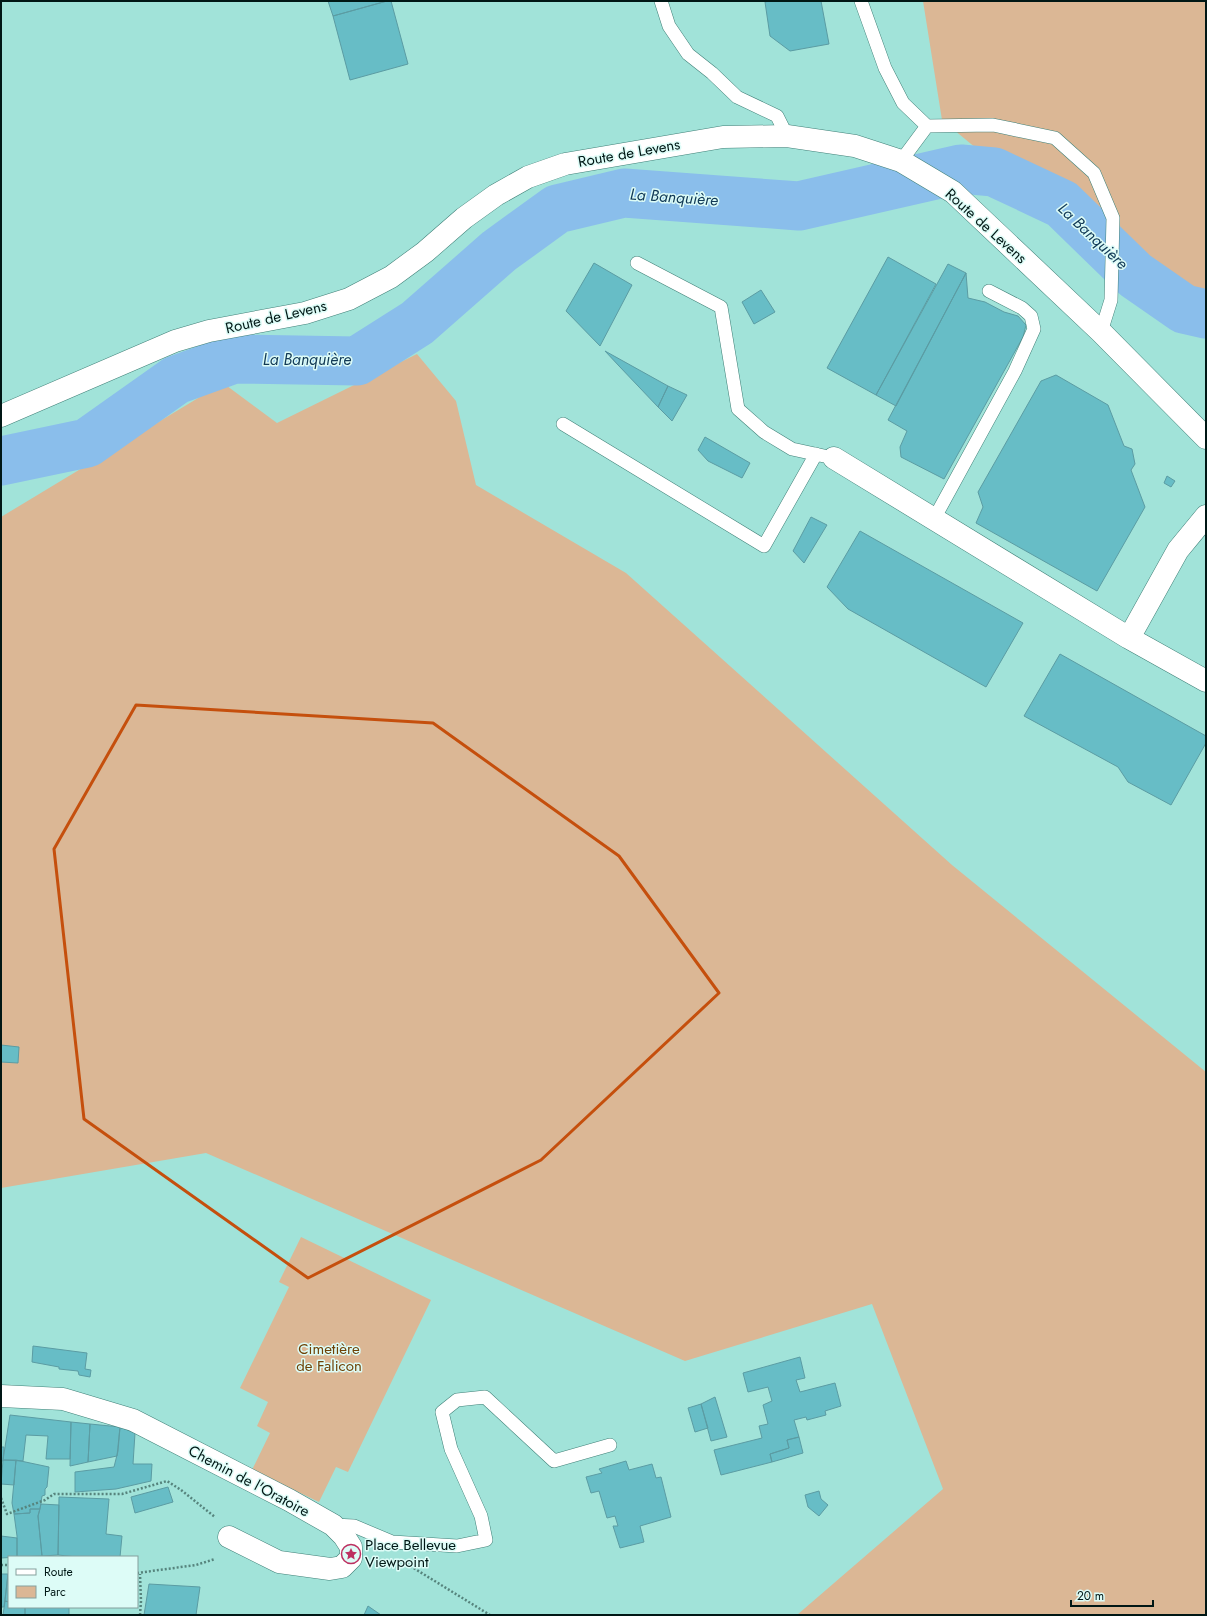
<svg xmlns="http://www.w3.org/2000/svg" width="1207" height="1616" font-family="Jost,sans-serif">
<style>
.green{fill:#dbb795}
.lines{fill:none;stroke-linecap:round;stroke-linejoin:round}
.river{stroke:#8abeeb;stroke-width:49}
.building{fill:#67bdc6;stroke:#5b9ca3}
.lane-casing{stroke:#408078;stroke-width:14}
.street-casing{stroke:#408078;stroke-width:23}
.secondary-casing{stroke:#408078;stroke-width:23}
.path{stroke:#56847d;stroke-width:2.5;stroke-dasharray:2 2;stroke-linecap:butt}
.lane{stroke:#fff;stroke-width:13}
.street{stroke:#fff;stroke-width:22}
.secondary{stroke:#fff;stroke-width:22}
.marked{fill:none;stroke:#c54f0d;stroke-width:3;stroke-linejoin:round}
.labels{text-anchor:middle;dominant-baseline:central;stroke-width:3;stroke-linejoin:round;paint-order:stroke}
.street-label{font-size:15px;fill:#001715;stroke:#ddfcf7}
.park-label{font-size:15px;fill:#6e4105;stroke:#ddfcf7}
.poi-label{font-size:15px;fill:#001715;stroke:#ddfcf7;text-anchor:start}
.water-label{font-size:16px;font-style:italic;fill:#113956;stroke:#ddfcf7}
</style>
<rect width="100%" height="100%" fill="#a1e3d9"/>
<path class="green" d="M923,1H1206V338L942,120Z
M417,354L456,401L476,485L626,573L952,865L1206,1072V1615H797L943,1489L872,1304L685,1361L206,1153L1,1188V517L223,383L277,423Z
M301,1237L431,1300L348,1472L336,1467L319,1502L252,1470L270,1433L257,1426L268,1402L240,1388L289,1287L279,1282Z"/>
<g class="lines">
<path class="river" d="M1,461L87,443L176,380L234,359L357,361L417,323L499,251L557,209L624,193L799,206L961,169L994,172L1062,204L1135,275L1184,309L1206,314"/>
</g>
<path class="building" d="M328,1H387L333,16Z
M387,1H391L408,64L350,80L333,16Z
M769,1H821L829,44L790,51L770,36L765,2Z
M888,257L936,284L876,395L827,368Z
M594,263L632,285L600,346L566,311Z
M948,264L966,273L896,406L876,395Z
M966,273L968,298L985,302L1004,312L1018,316L1026,325L1023,337L944,479L901,457L900,447L907,431L888,420Z
M761,290L775,312L754,324L742,302Z
M605,351L668,386L658,407L619,366Z
M1056,375L1108,405L1124,446L1132,449L1135,464L1131,470L1145,507L1097,591L976,523L983,507L978,492L1041,381Z
M668,386L687,395L672,421L658,407Z
M705,437L750,463L742,478L708,461L698,450Z
M1167,476L1175,481L1171,487L1164,483Z
M811,517L827,525L804,563L793,551Z
M860,531L1023,623L986,687L848,609L827,587Z
M1060,654L1206,736V743L1171,805L1128,782L1118,767L1024,716Z
M1,1045L19,1047L18,1063L1,1062Z
M33,1346L87,1353L85,1369L91,1370L90,1377L79,1375L78,1371L59,1369V1367L32,1362Z
M800,1357L805,1378L796,1380L800,1392L835,1383L841,1406L825,1411L826,1415L807,1420L806,1417L794,1420L799,1437L787,1440L789,1448L770,1454L772,1462L721,1475L714,1450L762,1438L759,1426L768,1424L763,1405L772,1401L768,1387L748,1392L743,1373Z
M715,1397L727,1437L711,1441L701,1404Z
M701,1404L708,1428L695,1432L688,1408Z
M10,1415L71,1422L70,1459H46L48,1436L26,1435L23,1461L3,1460Z
M71,1422L90,1424L88,1462L70,1466Z
M90,1424L120,1427L117,1456L88,1462Z
M120,1427L135,1433L133,1464H152L151,1481L116,1489L75,1492V1472L114,1467L118,1451Z
M799,1437L803,1453L772,1462L770,1454L789,1448L787,1440Z
M1,1447H4L3,1461H1Z
M3,1460H16L14,1485L1,1484Z
M16,1460L49,1467L47,1487L45,1489V1495L42,1496L40,1509H30V1513L14,1514L12,1503Z
M626,1461L629,1470L652,1464L656,1478L661,1477L671,1517L640,1526L644,1542L620,1548L613,1526H618L615,1516L607,1518L599,1491L591,1493L586,1477L602,1473L599,1469Z
M168,1487L173,1502L135,1513L131,1497Z
M819,1491L821,1499L828,1505L819,1516L808,1507L805,1495Z
M59,1497L109,1499L106,1534L122,1536L120,1557H77L58,1555Z
M41,1504L59,1505L58,1555L42,1556L38,1516Z
M30,1509H40L38,1516L42,1556L17,1557V1536L14,1514L30,1513Z
M1,1536L17,1538V1557L1,1558Z
M1,1574H8L4,1607H1Z
M8,1574H9V1602L5,1601Z
M149,1584L200,1587L196,1615H144Z
M5,1601L9,1602V1607H25V1615H3Z
M368,1606L381,1615H364Z
M25,1607H69V1615H25Z"/>
<g class="lines">
<g class="lane-casing">
<path id="lane" d="M661,1L669,26L688,54L712,73L737,97L777,116L787,136
M861,1L885,68L903,103L927,126L993,125L1055,138L1094,173L1113,218L1111,300L1101,332
M901,161L927,126
M637,263L721,307L738,409L764,432L792,449L824,456
M563,424L764,546L816,454
M934,519L1015,371L1034,329L1031,316L1022,308L989,291
M333,1525L354,1526L392,1542L457,1546L486,1540L481,1516L451,1449L442,1412L457,1400L485,1397L554,1461L610,1445"/>
</g>
<g class="street-casing">
<path id="street" d="M834,458L1129,638L1206,681
M1129,638L1178,550L1206,516
M1,1396L63,1399L133,1420L289,1500L333,1525L344,1536L351,1547V1558L342,1567L330,1569L279,1562L229,1537"/>
</g>
<g class="secondary-casing">
<path id="secondary" d="M1,416L175,341L209,331L305,313L349,299L391,277L425,252L464,218L496,195L528,177L565,164L723,137L787,136L855,146L901,161L953,192L1101,332L1206,438"/>
</g>
<path class="path" d="M1,1498L7,1514L45,1500L54,1494H122L167,1481L181,1490L215,1517
M407,1564L490,1615
M1,1565H9
M137,1573L196,1565L215,1559
M140,1615L141,1601L140,1574"/>
<use href="#lane" class="lane"/>
<use href="#street" class="street"/>
<use href="#secondary" class="secondary"/>
</g>
<path class="marked" d="M136,705L433,723L619,856L719,993L541,1160L308,1278L84,1119L54,849Z"/>
<defs>
<g id="sight-ring" transform="scale(1)"><circle r="9.5" fill="#ddfcf7" stroke="#bd3061" stroke-width="1.5"/><path d="M0-6L1.8-2.2L6-1.7L2.9 1.2L3.7 5.4L0 3.3L-3.7 5.4L-2.9 1.2L-6-1.7L-1.8-2.2Z" fill="#bd3061"/></g>
</defs>
<g fill-rule="evenodd">
<use href="#sight-ring" x="351" y="1554"/>
</g>
<g class="labels">
<g class="street-label">
<text transform="translate(629 153) rotate(-10)">Route de Levens</text>
<text transform="translate(986 226) rotate(42)">Route de Levens</text>
<text transform="translate(276 317) rotate(-13)">Route de Levens</text>
<text transform="translate(249 1481) rotate(28)">Chemin de l'Oratoire</text>
</g>
<g class="park-label">
<text x="329" y="1349">Cimetière<tspan x="329" dy="17">de Falicon</tspan></text>
</g>
<g class="poi-label">
<text x="365" y="1545">Place Bellevue<tspan x="365" dy="17">Viewpoint</tspan></text>
</g>
<g class="water-label">
<text transform="translate(674 197) rotate(4)">La Banquière</text>
<text transform="translate(1093 236) rotate(43)">La Banquière</text>
<text x="307" y="359">La Banquière</text>
</g>
</g>
<rect width="1207" height="1616" fill="none" stroke="#001715" stroke-width="4"/>
<rect x="8" y="1556" width="130" height="52" fill="#ddfcf7" stroke="#85a09d"/>
<rect x="16" y="1569" width="20" height="6" fill="#ffffff" stroke="#85a09d"/>
<text x="44" y="1576" font-size="12" fill="#001715">Route</text>
<rect x="16" y="1586" width="20" height="12" fill="#dbb795" stroke="#85a09d"/>
<text x="44" y="1596" font-size="12" fill="#001715">Parc</text>
<path d="M1071 1600v6h82v-6" fill="none" stroke="#001715" stroke-width="2"/>
<text x="1077" y="1600" font-size="12" fill="#001715" stroke="#ddfcf7" stroke-width="3" paint-order="stroke">20 m</text>
</svg>
